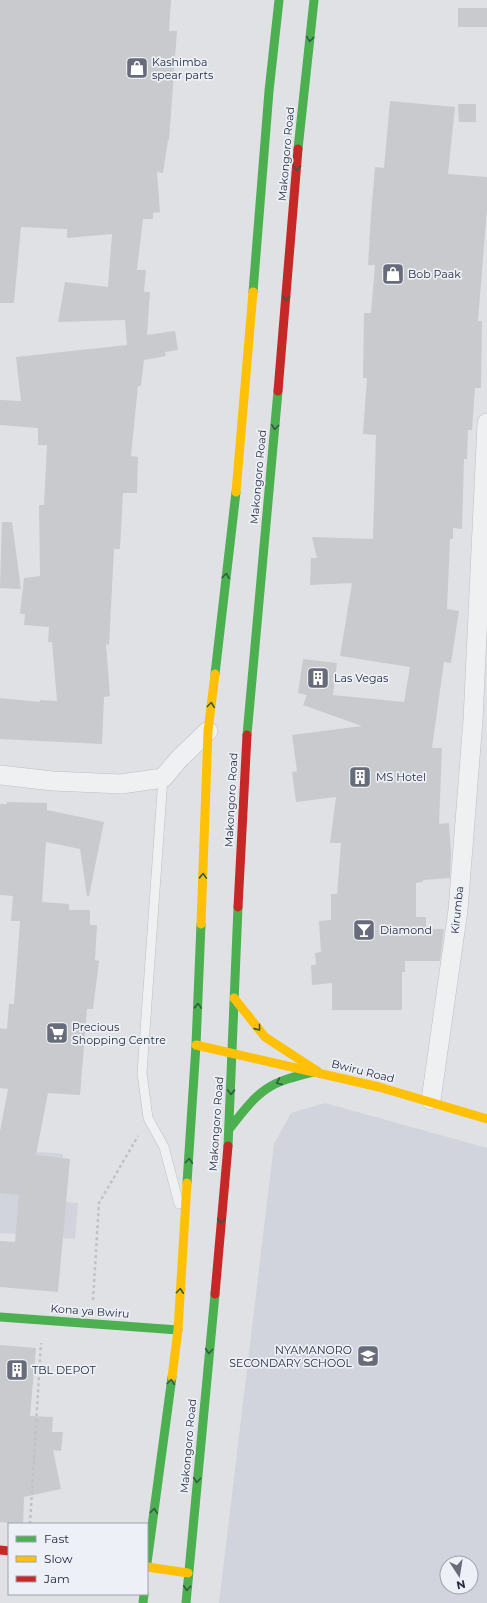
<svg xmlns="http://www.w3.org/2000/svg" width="487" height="1603" font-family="Montserrat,sans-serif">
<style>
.built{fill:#d1d4dd;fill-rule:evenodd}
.building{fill:#c8cace}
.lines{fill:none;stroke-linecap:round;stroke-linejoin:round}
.lane-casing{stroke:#bebfc3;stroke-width:10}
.street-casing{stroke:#bebfc3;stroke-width:20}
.path{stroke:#c1c2c7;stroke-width:2.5;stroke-dasharray:3 3;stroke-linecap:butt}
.lane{stroke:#eff0f2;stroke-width:9}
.street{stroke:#eff0f2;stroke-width:19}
.fast{stroke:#4caf50;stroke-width:9}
.slow{stroke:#ffc107;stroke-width:9}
.jam{stroke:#c62828;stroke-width:9}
.oneway{stroke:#335a46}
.labels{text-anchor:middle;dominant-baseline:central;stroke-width:3.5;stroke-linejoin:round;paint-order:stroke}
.poi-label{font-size:11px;fill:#262c40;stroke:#edf0f6;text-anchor:start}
.street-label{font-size:11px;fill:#262c40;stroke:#edf0f6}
</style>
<rect width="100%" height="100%" fill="#e0e1e5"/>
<path class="built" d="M325,1103L487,1148V1603H219L274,1144L291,1113ZM447,1563H471V1587H447Z
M0,1148L63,1154L60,1194L23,1198L78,1203L75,1239L0,1233Z"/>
<path class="building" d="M0,0H171L169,31H177L169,140H168L163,173L157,172L160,212L153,213V219H143L137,270H146L144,292H150L147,335L175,331L178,350L165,352L166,356L144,360L141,386H138L131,456L138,457L137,493H123L120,549H114L109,645L106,644L110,696L104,697L102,744L0,739V698L40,702V700L57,701L52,642H48L49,627L24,625L25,614H20L24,578L40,576L39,505H44L47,445H38V428L0,425V400L21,401L16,357L127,345L125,320L58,322L65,282L108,287L112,234L67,238V229L21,227L14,303H0Z
M458,8H487V27H458Z
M390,101L455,107L448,174L487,177V209L478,321H482L481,388H475L472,430H468L467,459H464L462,529L453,528V539H450L447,609L459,611L451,663L444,662L432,748H442L439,824L449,823L451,854L450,878L423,880V882L416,883V917H426V929H444L440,961H405V972H402V1010H332V983L312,985L311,965H316L315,953L321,952L319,921L331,920V894H337L341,843H330L336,797L296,802L292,772L297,771L292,735L362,726L303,705L307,695L298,693L303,659L337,663L333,695L404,702L410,667L340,656L352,583L310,585L311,558H317L312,537L373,539L376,435L363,434L367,378H363L364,313H371L375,265H368L371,215L375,167L384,168Z
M458,104H476V122H459Z
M2,522H12L21,589L0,588Z
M7,802L47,803V810L104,822L89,896H87L80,849L46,842L42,902L69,904V910H90V925H97L95,960L99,961L93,1009H87L80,1095L48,1093L36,1155L70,1159L58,1292L0,1287V1241L15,1242L19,1195L0,1193V1131L8,1089L0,1088V1028L7,1029L9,1004H14L20,921H11L13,896L0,895V804H7Z
M0,1345L36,1348L30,1416L53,1417L52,1432H63L61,1451L53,1450L61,1489L24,1497L23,1524L0,1522Z"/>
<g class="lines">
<g class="lane-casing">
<path id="lane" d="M163,778L142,1073L148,1118L164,1147L179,1204"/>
</g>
<g class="street-casing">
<path id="street" d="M0,775L53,781L121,784L163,778L179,759L208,731
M431,1100L458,910L473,720L487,423"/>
</g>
<path class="path" d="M93,1300L99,1203L138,1136
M30,1524L41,1343"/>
<use href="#lane" class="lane"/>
<use href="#street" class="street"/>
<path class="fast" d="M298,149L314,0
M253,292L269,91L279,0
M215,674L236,492
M247,735L278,391
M230,1128C261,1088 267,1083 317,1071
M228,1146L238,907
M187,1183L196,1045L201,924
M0,1317L178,1330
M147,1563L172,1377
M143,1603L144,1594
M186,1603L215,1294"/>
<path class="slow" d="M236,492L253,292
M201,924L208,731L215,674
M234,998L265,1037L317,1071
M196,1045L379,1087L487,1119
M172,1377L178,1330L187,1183
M147,1567L188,1573"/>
<path class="jam" d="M278,391L298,149
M238,907L247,735
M215,1294L228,1146
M0,1550L9,1551"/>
</g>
<defs><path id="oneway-chevron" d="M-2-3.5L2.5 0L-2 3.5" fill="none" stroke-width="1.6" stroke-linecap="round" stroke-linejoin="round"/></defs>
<g class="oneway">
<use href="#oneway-chevron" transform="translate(310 39) rotate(96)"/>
<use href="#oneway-chevron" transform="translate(297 168) rotate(95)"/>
<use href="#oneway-chevron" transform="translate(286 298) rotate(95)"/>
<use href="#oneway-chevron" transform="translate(275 427) rotate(95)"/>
<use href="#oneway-chevron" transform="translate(226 576) rotate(-83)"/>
<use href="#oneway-chevron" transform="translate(211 705) rotate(-83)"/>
<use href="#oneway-chevron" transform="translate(203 876) rotate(-88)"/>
<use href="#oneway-chevron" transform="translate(198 1006) rotate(-88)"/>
<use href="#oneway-chevron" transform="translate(258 1028) rotate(51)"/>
<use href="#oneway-chevron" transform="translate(279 1082) rotate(157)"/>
<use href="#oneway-chevron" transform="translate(231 1092) rotate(92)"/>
<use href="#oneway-chevron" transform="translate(189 1161) rotate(-86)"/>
<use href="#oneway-chevron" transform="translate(221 1221) rotate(95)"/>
<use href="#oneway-chevron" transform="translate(180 1291) rotate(-86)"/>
<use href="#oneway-chevron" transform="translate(209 1351) rotate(95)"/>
<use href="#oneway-chevron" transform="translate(171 1382) rotate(-83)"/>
<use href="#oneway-chevron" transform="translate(197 1480) rotate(95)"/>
<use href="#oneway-chevron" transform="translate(154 1511) rotate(-83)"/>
<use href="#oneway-chevron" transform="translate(187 1588) rotate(95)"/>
</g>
<defs>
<g id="shop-square" transform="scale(1.15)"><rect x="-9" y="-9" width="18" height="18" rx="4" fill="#676b7a" stroke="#edf0f6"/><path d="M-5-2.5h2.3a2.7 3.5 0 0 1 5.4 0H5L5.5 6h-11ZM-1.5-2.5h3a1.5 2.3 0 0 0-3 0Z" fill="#fff"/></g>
<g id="building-square" transform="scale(1.15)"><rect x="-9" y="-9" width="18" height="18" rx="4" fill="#676b7a" stroke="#edf0f6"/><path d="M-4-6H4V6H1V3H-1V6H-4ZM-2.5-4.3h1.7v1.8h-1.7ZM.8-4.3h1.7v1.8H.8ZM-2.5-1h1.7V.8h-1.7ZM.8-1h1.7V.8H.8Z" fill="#fff"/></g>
<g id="bar-square" transform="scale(1.15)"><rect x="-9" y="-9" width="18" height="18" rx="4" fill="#676b7a" stroke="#edf0f6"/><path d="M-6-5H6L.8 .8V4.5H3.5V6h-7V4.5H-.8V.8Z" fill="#fff"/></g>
<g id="supermarket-square" transform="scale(1.15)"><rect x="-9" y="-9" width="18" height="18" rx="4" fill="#676b7a" stroke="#edf0f6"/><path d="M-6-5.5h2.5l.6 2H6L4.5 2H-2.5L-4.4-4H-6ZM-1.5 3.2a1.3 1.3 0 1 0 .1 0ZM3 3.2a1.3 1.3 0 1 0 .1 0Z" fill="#fff"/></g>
<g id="school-square" transform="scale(1.15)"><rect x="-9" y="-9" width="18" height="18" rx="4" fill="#676b7a" stroke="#edf0f6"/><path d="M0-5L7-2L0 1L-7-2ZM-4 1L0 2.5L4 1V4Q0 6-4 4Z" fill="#fff"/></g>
</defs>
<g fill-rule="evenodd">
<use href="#shop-square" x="137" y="68"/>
<use href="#shop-square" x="393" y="274"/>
<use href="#building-square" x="318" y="678"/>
<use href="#building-square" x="360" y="777"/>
<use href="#bar-square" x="364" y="930"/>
<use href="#supermarket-square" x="57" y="1033"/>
<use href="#school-square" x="368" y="1356"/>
<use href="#building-square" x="17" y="1370"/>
</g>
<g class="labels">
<g class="poi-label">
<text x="152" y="62">Kashimba<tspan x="152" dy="13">spear parts</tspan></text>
<text x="408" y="274">Bob Paak</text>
<text x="334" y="678">Las Vegas</text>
<text x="376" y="777">MS Hotel</text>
<text x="380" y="930">Diamond</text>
<text x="72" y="1027">Precious<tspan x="72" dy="13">Shopping Centre</tspan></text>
<text x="352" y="1350" text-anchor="end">NYAMANORO<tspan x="352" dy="13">SECONDARY SCHOOL</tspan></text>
<text x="32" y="1370">TBL DEPOT</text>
</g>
<g class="street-label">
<text transform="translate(286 154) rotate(-85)">Makongoro Road</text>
<text transform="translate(258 477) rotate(-85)">Makongoro Road</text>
<text transform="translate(231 800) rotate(-87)">Makongoro Road</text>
<text transform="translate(457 910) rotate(-84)">Kirumba</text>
<text transform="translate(363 1071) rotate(14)">Bwiru Road</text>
<text transform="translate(216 1124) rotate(-86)">Makongoro Road</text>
<text transform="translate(90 1311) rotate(4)">Kona ya Bwiru</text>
<text transform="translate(188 1446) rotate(-85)">Makongoro Road</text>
</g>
</g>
<rect x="8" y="1523" width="140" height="72" fill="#edf0f6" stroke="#9da2ad"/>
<rect x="16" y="1536" width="20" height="6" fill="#4caf50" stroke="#9da2ad"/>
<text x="44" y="1543" font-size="12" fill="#262c40">Fast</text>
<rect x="16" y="1556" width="20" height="6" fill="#ffc107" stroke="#9da2ad"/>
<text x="44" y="1563" font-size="12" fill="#262c40">Slow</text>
<rect x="16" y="1576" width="20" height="6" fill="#c62828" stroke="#9da2ad"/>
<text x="44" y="1583" font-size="12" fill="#262c40">Jam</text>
<g transform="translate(459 1575) rotate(168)"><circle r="19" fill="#edf0f6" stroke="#9da2ad"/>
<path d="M0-3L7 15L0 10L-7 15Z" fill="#676b7a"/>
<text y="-6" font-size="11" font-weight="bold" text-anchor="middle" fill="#262c40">N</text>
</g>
</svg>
